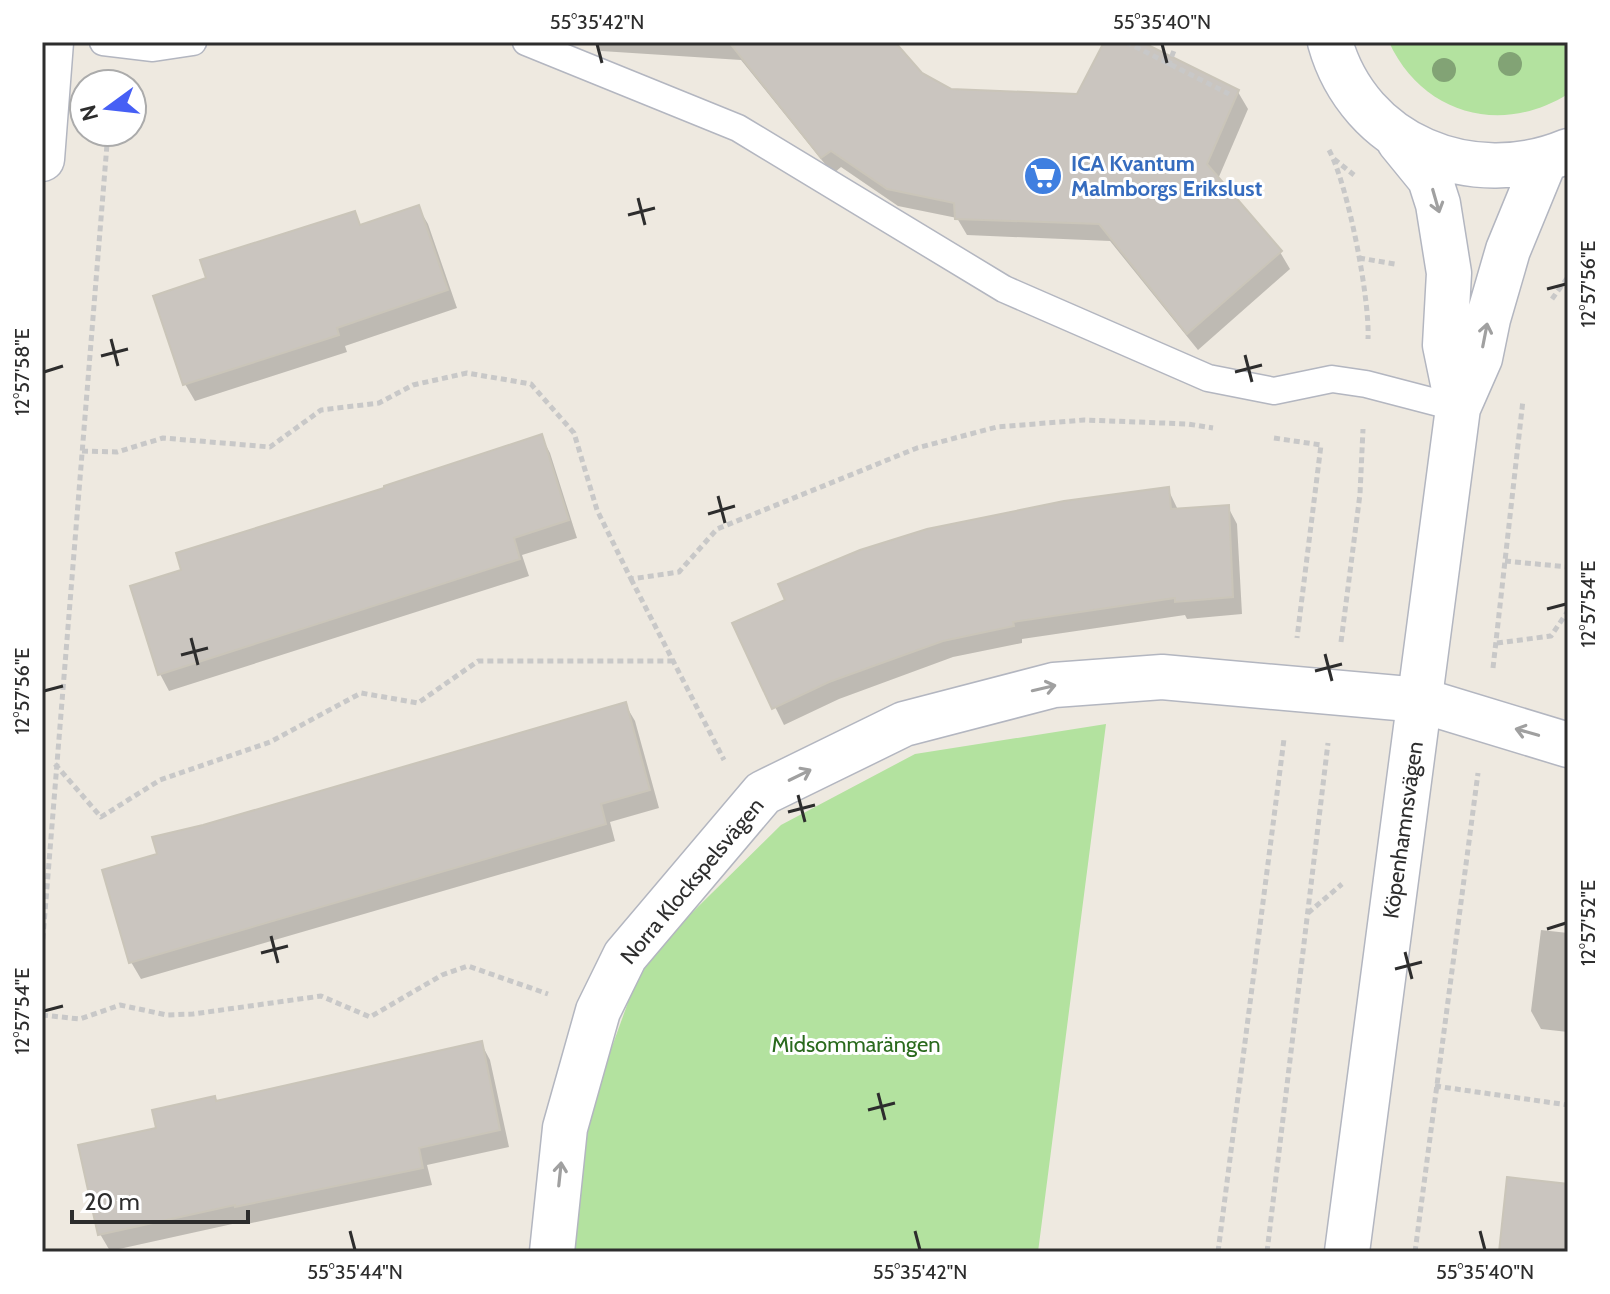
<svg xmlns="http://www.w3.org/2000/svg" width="1610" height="1294" font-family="Cabin,sans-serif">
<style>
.green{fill:#b3e29f}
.shadow{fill:#0003}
.building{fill:#cac5bf;stroke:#cac5b9;stroke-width:2}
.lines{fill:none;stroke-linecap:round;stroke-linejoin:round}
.service-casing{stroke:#b3b6c0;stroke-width:29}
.minor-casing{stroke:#b3b6c0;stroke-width:47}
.tertiary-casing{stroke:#b3b6c0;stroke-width:47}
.path{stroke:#c8c8c8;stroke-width:5;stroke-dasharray:6 4;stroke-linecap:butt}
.service{stroke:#fff;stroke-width:26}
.minor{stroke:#fff;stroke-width:44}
.tertiary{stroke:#fff;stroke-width:44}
.tree{fill:#82a375}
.oneway{stroke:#a0a0a0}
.ticks{fill:none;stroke:#2d2d2d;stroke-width:3}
.labels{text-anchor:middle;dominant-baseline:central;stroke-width:6;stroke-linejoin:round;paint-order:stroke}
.shop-label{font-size:22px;font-weight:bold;fill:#366cbe;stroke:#fff;text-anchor:start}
.street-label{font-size:22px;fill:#2d2d2d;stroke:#fff}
.park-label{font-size:22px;fill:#2a6a1d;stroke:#fff}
.neatline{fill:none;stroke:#2d2d2d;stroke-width:3}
.ticks-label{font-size:20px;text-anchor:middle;fill:#2d2d2d}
</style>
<rect width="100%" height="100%" fill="#eee9e0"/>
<path class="green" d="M1389,42H1568V94C1501,136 1422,114 1389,42Z
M1106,724L1038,1252H569L584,1124L643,961L781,825L915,754Z"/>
<path class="shadow" d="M596,42H892L920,74L951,91L1078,96L1106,42H1138L1238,92L1248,109L1218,179L1280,252L1290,269L1198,350L1110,241L967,235L957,218L898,206L841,167L833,174L741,60L601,51Z
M418,207L428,224L457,308L345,346L347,352L195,401L185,384L209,279L354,213L361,226Z
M541,436L550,453L577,538L522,555L529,576L169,691L160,674L183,571L387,490Z
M1168,489L1178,510L1228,507L1237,524L1242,614L1187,619L1185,615L1022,639V643L953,657L839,699L784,725L734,624Z
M625,704L635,721L659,808L610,822L615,841L141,979L131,962L160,856Z
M1541,930L1568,933V1032L1541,1029L1531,1011Z
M481,1043L490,1060L509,1147L427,1165L432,1185L247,1224L246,1221L110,1251L100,1234L159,1130Z"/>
<path class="building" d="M729,42H895L922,73L951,89L1077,94L1104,42H1142L1239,90L1207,164L1282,251L1187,334L1099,224L955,219L954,203L887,189L831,151L821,158Z
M419,205L448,290L337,328L339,335L183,385L153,296L206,278L200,260L355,211L360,225Z
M542,434L569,520L514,538L520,559L158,675L130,586L181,570L176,553L384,488V486Z
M1169,487L1171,509L1229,505L1233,597L1175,602V598L1013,622L1014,626L943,641L829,682L772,709L732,623L785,600L778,584L860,550L927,529L1064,501Z
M626,702L650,790L601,804L606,824L129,963L102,870L157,854L152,837L203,825Z
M482,1041L500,1130L419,1148L423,1168L235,1207V1205L98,1235L78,1145L156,1128L152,1110L215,1096L216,1101Z
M1507,1177L1568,1184V1252H1499Z"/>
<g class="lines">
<g class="service-casing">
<path id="service" d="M103,42L153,48L193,42
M526,42L738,128L1004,289L1208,378L1274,391L1332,379L1366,384L1458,408"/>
</g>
<g class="minor-casing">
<path id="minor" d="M42,159L51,42
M552,1252L565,1128L598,1011L625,956L763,793L904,724L1054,685L1162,677L1420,700L1568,745"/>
</g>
<g class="tertiary-casing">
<path id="tertiary" d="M1330,42C1359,146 1472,191 1568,151
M1399,141L1430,179L1438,204L1449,273L1445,345L1458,408
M1347,1252L1458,408L1480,358L1488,319L1508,250L1545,160"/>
</g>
<path class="path" d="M1126,42L1229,94
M1168,66L1175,48
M1329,150C1348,185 1370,299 1368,339
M1334,159L1354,175
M1359,258L1395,264
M1552,299L1568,277
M1274,438L1321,445L1297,638
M82,451L117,452L163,438L270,447L321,410L379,403L413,385L467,373L531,384L574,433L597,510L631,579L679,572L717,529L917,448L997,427L1084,420L1188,424L1213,428
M1505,561L1568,567
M631,579L724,760
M1341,642L1360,494L1363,429
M1497,643L1551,636L1568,611
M1493,668L1523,400
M55,764L101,817L160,780L270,742L361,693L418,703L478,661H674
M1308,913L1342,884
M42,949L108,132
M42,1015L80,1019L120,1005L167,1015L193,1014L321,996L370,1017L442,975L468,966L548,994
M1435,1086L1568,1105
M1218,1252L1284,739
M1267,1252L1328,743
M1415,1252L1478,773"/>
<use href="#service" class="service"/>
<use href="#minor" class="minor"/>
<use href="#tertiary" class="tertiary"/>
</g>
<g class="tree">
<circle cx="1510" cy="64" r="12"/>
<circle cx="1444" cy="70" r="12"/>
</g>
<defs><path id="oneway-shaft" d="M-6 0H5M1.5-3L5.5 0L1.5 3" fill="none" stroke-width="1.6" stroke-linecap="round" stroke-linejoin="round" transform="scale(2)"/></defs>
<g class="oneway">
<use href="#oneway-shaft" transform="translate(1436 201) rotate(74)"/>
<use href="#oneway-shaft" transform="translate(1485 335) rotate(-79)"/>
<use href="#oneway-shaft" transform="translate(1044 688) rotate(-13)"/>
<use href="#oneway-shaft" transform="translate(1527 732) rotate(-164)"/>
<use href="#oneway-shaft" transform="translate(800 775) rotate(-26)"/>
<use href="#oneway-shaft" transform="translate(560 1174) rotate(-84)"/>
</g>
<path class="ticks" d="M597,44L602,63M1162,44L1167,63M638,198L645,225M628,215L655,208M1547,289L1566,284M111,339L118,366M1245,355L1252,382M101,356L128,349M44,372L63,366M1235,372L1262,365M718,496L725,523M708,514L735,506M1547,609L1566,604M191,638L198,665M1325,654L1332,681M181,655L208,648M1315,671L1342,664M44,691L63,686M798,795L805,822M788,812L815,805M1547,929L1566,923M271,936L278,963M1405,952L1412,979M261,953L288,946M1395,969L1422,962M44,1011L63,1006M878,1093L885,1120M868,1110L895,1103M350,1231L355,1250M915,1231L920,1250M1480,1231L1485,1250"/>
<defs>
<g id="supermarket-disc" transform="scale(2)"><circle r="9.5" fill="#3f7fe0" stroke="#fff"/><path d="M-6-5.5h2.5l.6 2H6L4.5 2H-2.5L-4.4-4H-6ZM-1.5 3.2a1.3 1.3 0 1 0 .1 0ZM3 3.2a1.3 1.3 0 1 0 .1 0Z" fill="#fff"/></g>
</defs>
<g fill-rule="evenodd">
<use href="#supermarket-disc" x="1043" y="176"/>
</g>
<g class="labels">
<g class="shop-label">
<text x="1071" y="163">ICA Kvantum<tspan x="1071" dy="25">Malmborgs Erikslust</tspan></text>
</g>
<g class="street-label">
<text transform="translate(1403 830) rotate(-82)">Köpenhamnsvägen</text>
<text transform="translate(692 881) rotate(-50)">Norra Klockspelsvägen</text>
</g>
<g class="park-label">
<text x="856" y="1044">Midsommarängen</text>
</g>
</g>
<rect width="1610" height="1294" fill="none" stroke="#ffffff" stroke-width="88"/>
<g transform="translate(108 108) rotate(255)"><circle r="38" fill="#ffffff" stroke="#ababab" stroke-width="2"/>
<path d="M0-6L14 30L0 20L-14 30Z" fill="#465ff5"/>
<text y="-12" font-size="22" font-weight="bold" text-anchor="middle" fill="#2d2d2d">N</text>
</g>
<path d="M72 1210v12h176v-12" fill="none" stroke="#2d2d2d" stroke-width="4"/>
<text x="84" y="1210" font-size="24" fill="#2d2d2d" stroke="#ffffff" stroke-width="6" paint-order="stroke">20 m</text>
<rect x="44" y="44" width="1522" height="1206" class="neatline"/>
<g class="ticks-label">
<text x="597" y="29">55°35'42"N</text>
<text x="1162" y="29">55°35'40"N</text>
<text transform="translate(1588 284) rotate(-90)" y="7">12°57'56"E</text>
<text transform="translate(22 372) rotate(-90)" y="7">12°57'58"E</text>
<text transform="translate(1588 604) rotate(-90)" y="7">12°57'54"E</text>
<text transform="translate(22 691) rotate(-90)" y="7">12°57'56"E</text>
<text transform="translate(1588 923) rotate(-90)" y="7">12°57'52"E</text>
<text transform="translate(22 1011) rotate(-90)" y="7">12°57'54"E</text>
<text x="355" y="1279">55°35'44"N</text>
<text x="920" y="1279">55°35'42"N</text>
<text x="1485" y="1279">55°35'40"N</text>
</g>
</svg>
